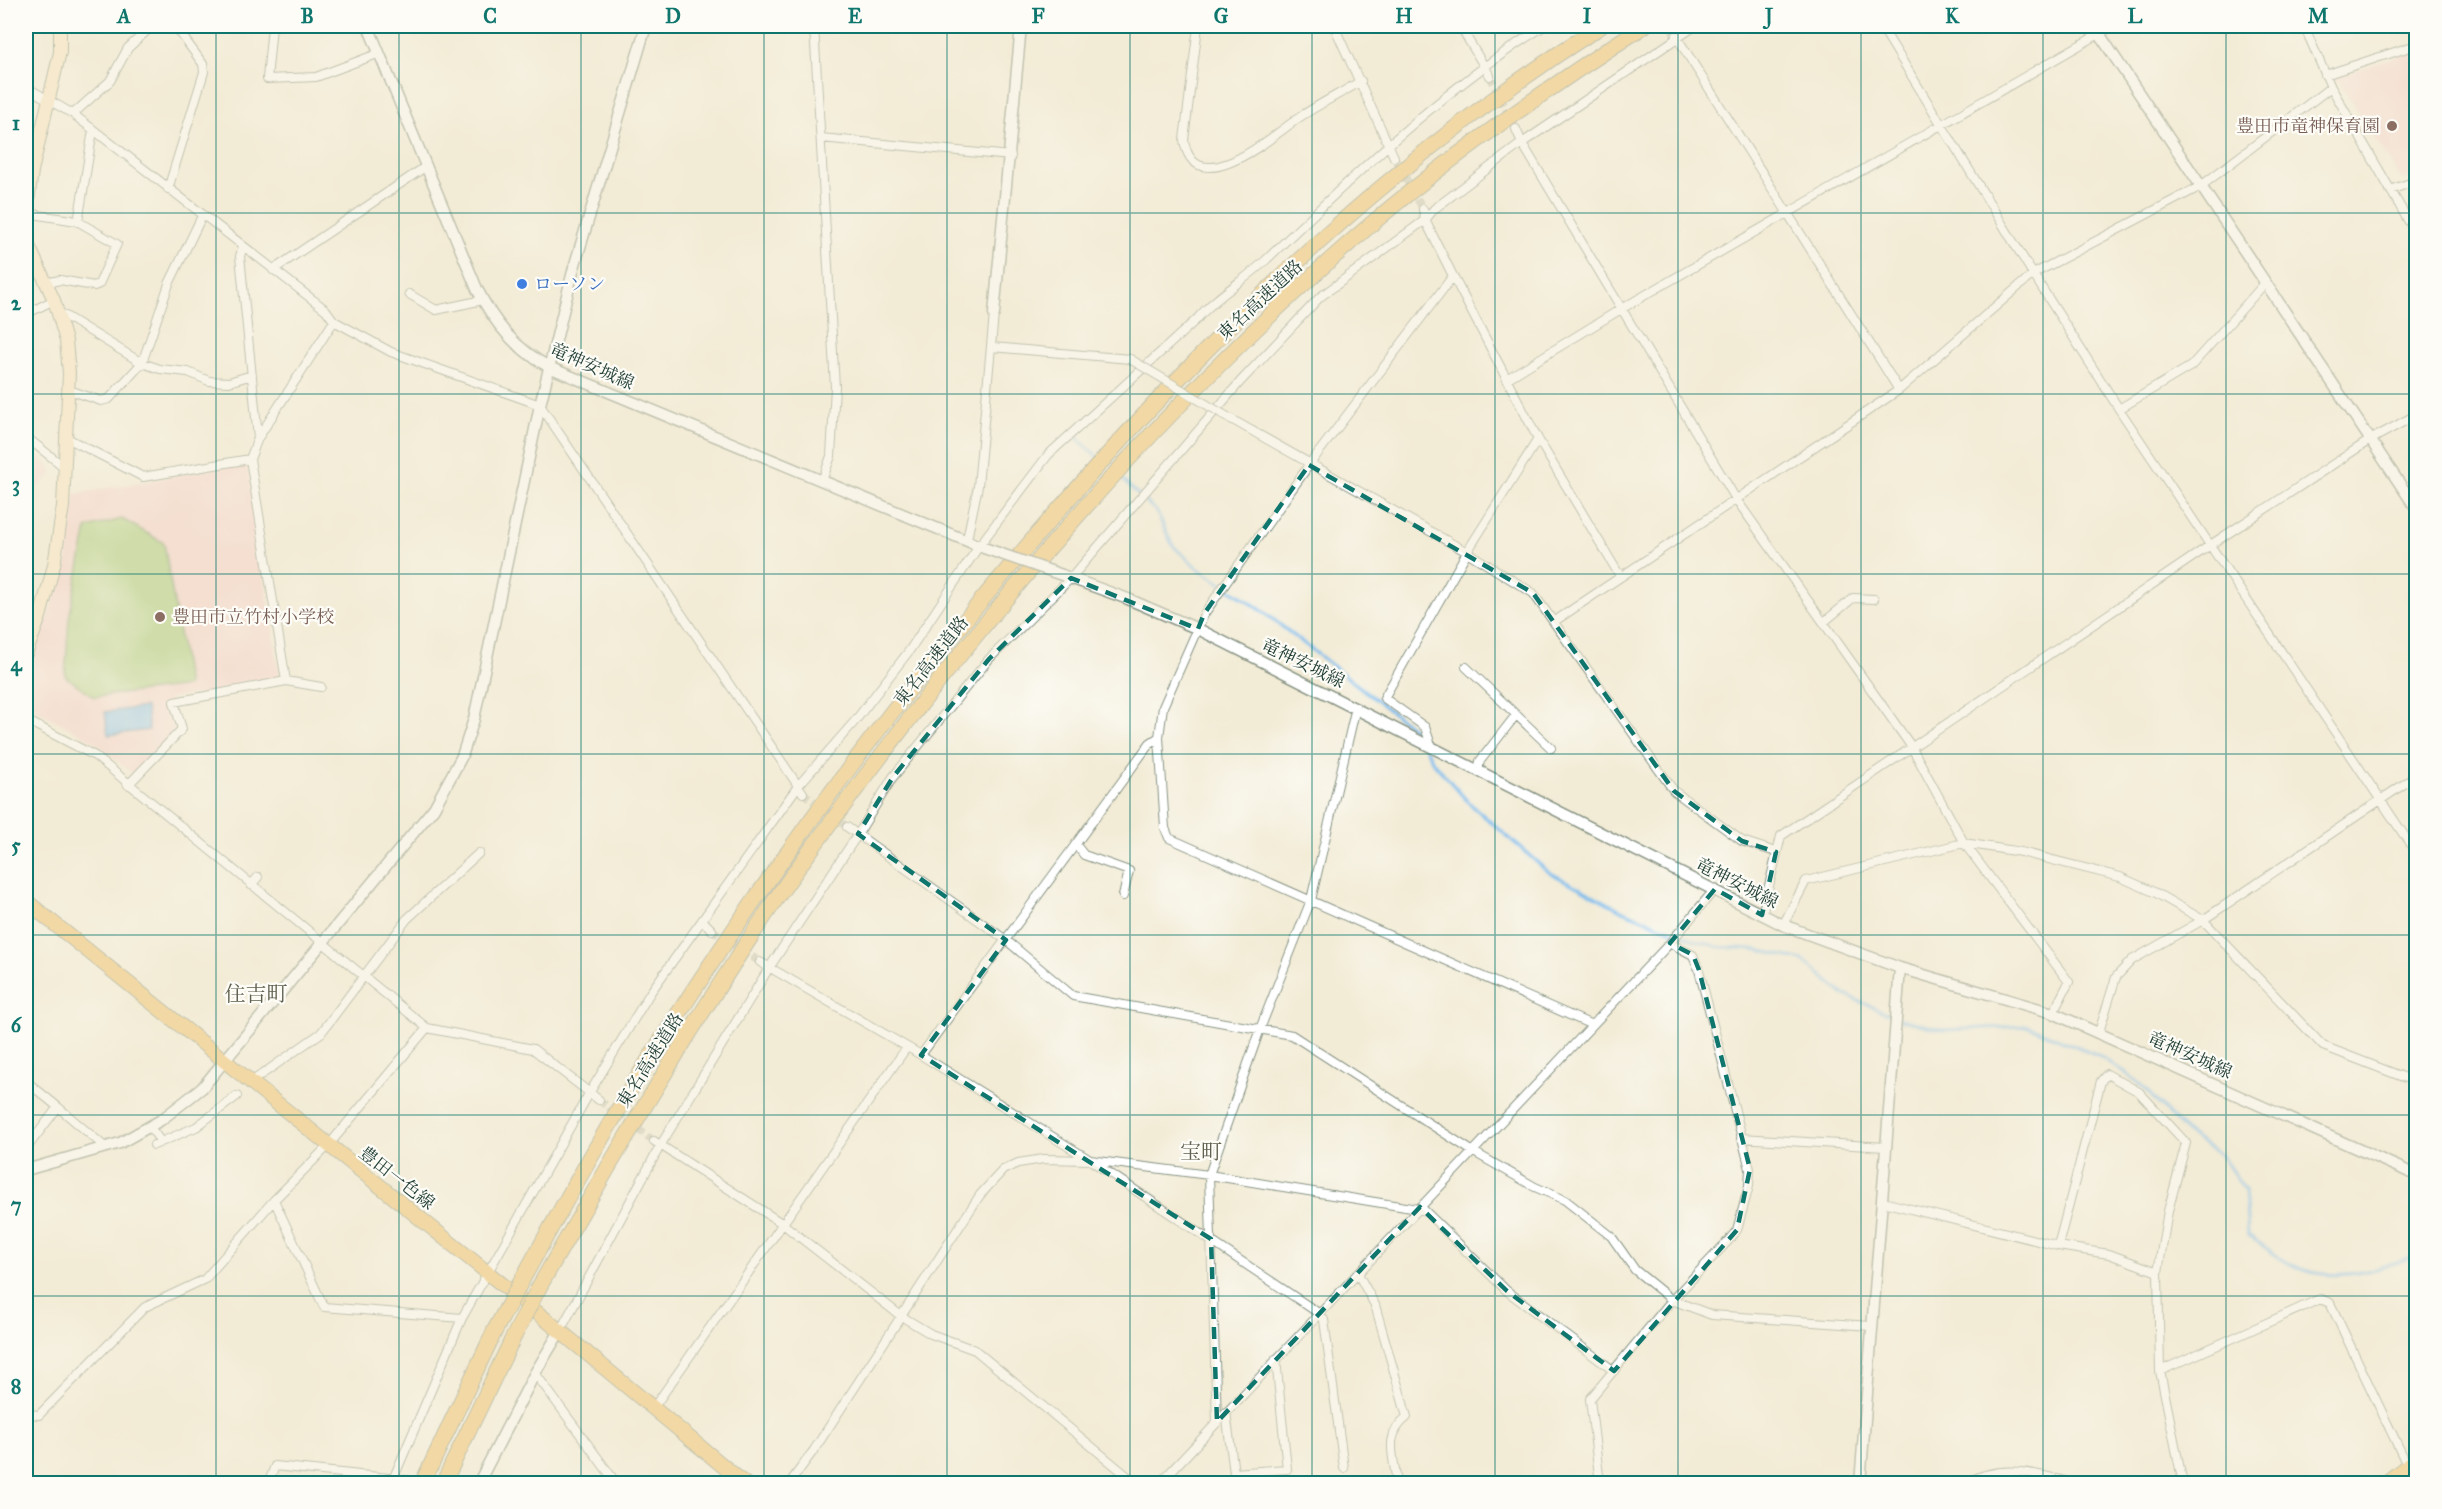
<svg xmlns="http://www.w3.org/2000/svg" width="2442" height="1509" font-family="'IM FELL Great Primer','Noto Serif JP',serif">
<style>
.built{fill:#f7d0cb}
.green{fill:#a6cc76;stroke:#628455;stroke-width:1.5}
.water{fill:#79bbee;stroke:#4c7c91;stroke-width:1.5}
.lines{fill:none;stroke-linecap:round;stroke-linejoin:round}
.stream{stroke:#79bbee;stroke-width:3}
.minor-tunnel{stroke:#c8c8b5;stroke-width:8;stroke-dasharray:8 4;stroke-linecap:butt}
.minor-casing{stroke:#889484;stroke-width:10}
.tertiary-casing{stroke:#889484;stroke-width:13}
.secondary-casing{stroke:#889484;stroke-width:14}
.primary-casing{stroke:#889484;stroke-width:16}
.motorway-casing{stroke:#889484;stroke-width:17}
.minor{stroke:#fff;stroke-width:8}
.tertiary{stroke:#fff;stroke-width:10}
.secondary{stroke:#fae7c3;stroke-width:12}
.primary{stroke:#f2c26a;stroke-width:14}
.motorway{stroke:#f2c26a;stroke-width:15}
.minor-bridge-casing{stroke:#889484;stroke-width:10;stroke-linecap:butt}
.tertiary-bridge-casing{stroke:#889484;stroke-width:13;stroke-linecap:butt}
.motorway-bridge-casing{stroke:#889484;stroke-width:17;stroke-linecap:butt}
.minor-bridge{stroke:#fff;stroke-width:8}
.tertiary-bridge{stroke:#fff;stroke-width:10}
.motorway-bridge{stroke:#f2c26a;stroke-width:15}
.marked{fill:none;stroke:#0f766e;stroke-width:4.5;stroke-dasharray:12 8;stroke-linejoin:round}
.grid{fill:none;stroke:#0f766e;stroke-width:1.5;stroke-opacity:0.55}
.education-dot{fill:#8d6e63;stroke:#fdfcf7;stroke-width:2}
.shop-dot{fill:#3f7fe0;stroke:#fdfcf7;stroke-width:2}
.labels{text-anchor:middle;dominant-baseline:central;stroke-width:4.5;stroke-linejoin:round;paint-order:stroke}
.education-label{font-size:18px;fill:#785e54;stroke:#fdfcf7;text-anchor:end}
.shop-label{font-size:18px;fill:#366cbe;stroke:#fdfcf7;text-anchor:start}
.street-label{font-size:18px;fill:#1f3d34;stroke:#fdfcf7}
.quarter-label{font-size:21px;fill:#60604f;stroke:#fdfcf7}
.neatline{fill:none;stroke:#0f766e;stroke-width:2}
.grid-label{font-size:20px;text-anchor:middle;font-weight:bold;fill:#0f766e}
</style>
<rect width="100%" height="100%" fill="#fdfcf7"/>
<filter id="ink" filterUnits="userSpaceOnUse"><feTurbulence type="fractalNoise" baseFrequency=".0167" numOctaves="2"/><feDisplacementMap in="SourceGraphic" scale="12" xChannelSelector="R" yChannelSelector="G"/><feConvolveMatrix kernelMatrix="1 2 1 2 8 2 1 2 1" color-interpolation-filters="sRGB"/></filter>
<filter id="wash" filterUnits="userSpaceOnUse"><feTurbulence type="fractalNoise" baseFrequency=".008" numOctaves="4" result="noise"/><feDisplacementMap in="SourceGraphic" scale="24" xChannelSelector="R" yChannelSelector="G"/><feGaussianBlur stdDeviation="1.35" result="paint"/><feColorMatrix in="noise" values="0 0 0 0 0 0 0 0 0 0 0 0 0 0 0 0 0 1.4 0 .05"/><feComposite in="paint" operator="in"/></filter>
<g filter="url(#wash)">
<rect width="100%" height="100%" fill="#f2ebd5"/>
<path class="built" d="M2416,50V175L2402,180L2336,77Z
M26,447L52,469V473L26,499Z
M247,463L280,677L202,694L170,698L177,726L176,732L133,774L93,741L26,704V678L67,561L75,494Z"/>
<path class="green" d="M122,519L164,543L188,686L94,697L65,676L69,618L87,528Z"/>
<path class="water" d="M146,707L149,730L108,735L105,712Z"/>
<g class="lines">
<path class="stream" d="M1077,438L1098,457
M1118,476L1156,511L1173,546L1199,569L1257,607L1415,730L1418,736
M1426,749L1433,762L1468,802L1547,871L1621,910L1697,941L1719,947L1753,949L1803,960L1843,994L1900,1019L1943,1030L2027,1026L2098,1055L2137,1081L2188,1134L2221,1155L2245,1190L2248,1235C2265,1247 2284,1263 2304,1270C2342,1282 2381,1269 2416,1255"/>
</g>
</g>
<g filter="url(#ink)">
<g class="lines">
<path class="minor-tunnel" d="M1670,26L1676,36
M1490,76L1516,129
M1394,157L1423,209
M803,793L847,827
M712,930L760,962
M599,1100L654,1141"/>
<g class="minor-casing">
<path id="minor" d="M272,26L267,79L316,77L380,53
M814,26L835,387L831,456L822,481
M1198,26L1184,140C1194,204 1272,137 1297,119C1317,105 1340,94 1361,81
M1334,26L1394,157
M1460,26L1490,76
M1881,26L2033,274L2119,409L2416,853
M2304,26L2331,87L2416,234
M1676,36L1899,390
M2325,75L2416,45
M26,87L73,114L326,310L334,321L391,352L540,405L803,793
M73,114L110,81L128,48L152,26
M1516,129L1522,143L1736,499L1911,746L1964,843L2069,982L2053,1013
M821,138L1011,156
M168,189L204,72L203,64L175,26
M2390,190L2416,181
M1423,209L1425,220L1453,276L1538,439L1620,576
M26,213L77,221L117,244L99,284L94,286L60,280L46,283
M78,222L93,130
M243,247L240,256L258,438
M273,270L425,167
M1453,276L1309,465L1204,614L1163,707L1159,737L1165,828L1169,838L1592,1025
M409,294L436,310L483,300
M57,311L142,363L160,369L188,372L209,381L229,382L252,375
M26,314L54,300
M992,347L1130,359
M1508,378L1621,309L2113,26
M69,390L101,401L109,399L142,363L169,284L202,216
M2119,409L2191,366L2266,282
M1231,419L1467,552L1533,593L1674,791L1742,841L1776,852
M26,437L63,466
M67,438L143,477L250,459
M967,539L978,486L994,314
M1555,621L1899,390L2033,274L2201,186L2331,87
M1824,622L1853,598L1874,599
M1466,667L1551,748
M286,681L250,459L258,438L334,321
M26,720L95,756L427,1028L533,1049L599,1100
M1432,748L1425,727L1384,698L1467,552L1538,439
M1478,771L1480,761L1516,715
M128,785L182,729L174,702L286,681L321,687
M847,827L1006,940L1073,996L1292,1035L1472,1151L1535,1187L1565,1200L1611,1236L1635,1270L1672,1300L1712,1315L1870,1326
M1076,845L1084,855L1129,871L1123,896
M251,885L258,877
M1762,915L1781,836L2209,546L2370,440L2416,415
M702,920L712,930
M1783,925L1806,881L1964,843L2021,852L2120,877L2156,893L2203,920L2323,1046L2416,1082
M760,962L921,1055L1090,1160L1320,1314L1324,1320L1344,1468
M427,1028L328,1146L274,1200L324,1307L462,1318
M2099,1032L2116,977L2132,960L2203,920L2416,776
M921,1055L1150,743L1159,737
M26,1081L58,1107L26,1149
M251,1082L321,1033L407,919L479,853
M58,1107L105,1147
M150,1127L161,1142
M1741,1138L1885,1147
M654,1141L783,1224L901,1316L931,1334L975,1350L1137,1484
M154,1145L196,1127L237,1096
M1883,1202L2058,1246L2109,1254L2158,1272
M2058,1246L2101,1081L2107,1074L2139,1092L2186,1143L2168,1211L2158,1272L2160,1371L2183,1484
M1358,1274L1375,1305L1407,1417C1383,1436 1394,1456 1397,1484
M560,1331L660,1146L769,968L858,834L893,777L989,659L1071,578L1240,382L1320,297L1425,220L1434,209L1522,143L1695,26
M2160,1371L2320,1299L2330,1303L2407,1465
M535,1373L617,1484
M654,1407L907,1047
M1226,1412L1234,1473L1287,1469L1276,1359
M26,1414L39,1415L145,1307L205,1279L274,1200
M1217,1422L1209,1175L1260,1029L1311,900L1356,707
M1599,1482L1619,1484
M268,1484L275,1466L407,1480
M391,1484L462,1318L590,1092L650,993L798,786L855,721L909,651L979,546L1048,455L1197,319C1216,296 1244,281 1266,260C1354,175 1441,91 1544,26
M789,1484L814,1450L980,1195L1003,1170L1018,1163L1044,1159L1090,1160L1209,1175L1424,1210L1507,1291L1614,1371
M1159,1484L1670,943L1715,889
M1600,1484L1590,1399L1672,1300L1729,1240L1737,1230L1749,1186L1750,1169L1699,970L1693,955L1670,943
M1965,1484C2001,1462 2039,1474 2076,1484"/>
</g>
<g class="tertiary-casing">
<path id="tertiary" d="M368,26L477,289C495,324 515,349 551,368L984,548
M2094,26L2416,508
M994,314L1021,26
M1062,575L1128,599L1198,629L1783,925L1900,968L2053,1013L2416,1175
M26,1170L120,1143L161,1120L202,1088L434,808L462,756L474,719L540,405L573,271L646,26
M478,1484L535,1373L560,1331
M1860,1484L1900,968"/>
</g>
<g class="secondary-casing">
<path id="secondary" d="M26,218L32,171L60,52V26
M26,228L29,246L54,300L66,341L69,373L63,506L54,565L40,617L26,654"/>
</g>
<g class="primary-casing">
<path id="primary" d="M26,901L560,1331L745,1484
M2384,1484L2416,1459"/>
</g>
<g class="motorway-casing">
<path id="motorway" d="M523,1278C561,1209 599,1140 640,1074C767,870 911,677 1070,497C1227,318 1399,154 1601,26
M538,1289C614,1155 692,1023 778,896C820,835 865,777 910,718C1049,539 1202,368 1375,221C1460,149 1551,86 1644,26
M422,1484L496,1328
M443,1484L513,1338"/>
</g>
<use href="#minor" class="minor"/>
<use href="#tertiary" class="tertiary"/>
<use href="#secondary" class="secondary"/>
<use href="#primary" class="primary"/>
<use href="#motorway" class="motorway"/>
<g class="minor-bridge-casing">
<path id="minor-bridge" d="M1130,359L1231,419"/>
</g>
<g class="tertiary-bridge-casing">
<path id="tertiary-bridge" d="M984,548L1062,575"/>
</g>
<g class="motorway-bridge-casing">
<path id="motorway-bridge" d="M496,1328L523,1278
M513,1338L538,1289"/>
</g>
<use href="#minor-bridge" class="minor-bridge"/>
<use href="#tertiary-bridge" class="tertiary-bridge"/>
<use href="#motorway-bridge" class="motorway-bridge"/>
</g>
</g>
<path d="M0 0H2442V1509H0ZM1309,465L1533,593L1674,791L1742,841L1776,852L1762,915L1715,889L1670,943L1693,955L1699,970L1750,1169L1737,1230L1614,1371L1507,1291L1420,1207L1217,1422L1211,1239L921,1055L1006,940L858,834L893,777L989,659L1071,578L1198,629L1204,614Z" fill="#f2ebd5" fill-opacity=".55" fill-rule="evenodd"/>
<path class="marked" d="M1309,465L1533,593L1674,791L1742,841L1776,852L1762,915L1715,889L1670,943L1693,955L1699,970L1750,1169L1737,1230L1614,1371L1507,1291L1420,1207L1217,1422L1211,1239L921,1055L1006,940L858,834L893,777L989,659L1071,578L1198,629L1204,614Z"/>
<path class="grid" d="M216,26V1484M399,26V1484M581,26V1484M764,26V1484M947,26V1484M1130,26V1484M1312,26V1484M1495,26V1484M1678,26V1484M1861,26V1484M2043,26V1484M2226,26V1484M26,213H2416M26,394H2416M26,574H2416M26,754H2416M26,935H2416M26,1115H2416M26,1296H2416"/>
<g class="education-dot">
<circle cx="2392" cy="126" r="6"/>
<circle cx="160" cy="617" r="6"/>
</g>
<circle class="shop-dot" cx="522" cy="284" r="6"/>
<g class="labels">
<g class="education-label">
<text x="2380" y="126">豊田市竜神保育園</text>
<text x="172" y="617" text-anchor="start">豊田市立竹村小学校</text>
</g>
<g class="shop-label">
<text x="534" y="284">ローソン</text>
</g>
<g class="street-label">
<text transform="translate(1260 300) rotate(-43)">東名高速道路</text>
<text transform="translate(592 366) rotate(24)">竜神安城線</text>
<text transform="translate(931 661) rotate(-52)">東名高速道路</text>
<text transform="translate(1303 663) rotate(26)">竜神安城線</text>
<text transform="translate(1737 883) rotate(27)">竜神安城線</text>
<text transform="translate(2190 1055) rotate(24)">竜神安城線</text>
<text transform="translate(650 1060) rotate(-58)">東名高速道路</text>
<text transform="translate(397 1178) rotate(38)">豊田一色線</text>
</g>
<g class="quarter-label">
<text x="256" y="994">住吉町</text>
<text x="1201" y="1152">宝町</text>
</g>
</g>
<rect width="2442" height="1509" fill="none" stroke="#fdfcf7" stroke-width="66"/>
<rect x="33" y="33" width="2376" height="1443" class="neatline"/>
<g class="grid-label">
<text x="124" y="23">A</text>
<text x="307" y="23">B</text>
<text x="490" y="23">C</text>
<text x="673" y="23">D</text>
<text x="855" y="23">E</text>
<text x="1038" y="23">F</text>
<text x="1221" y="23">G</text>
<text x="1404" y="23">H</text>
<text x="1587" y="23">I</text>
<text x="1769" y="23">J</text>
<text x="1952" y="23">K</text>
<text x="2135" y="23">L</text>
<text x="2318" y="23">M</text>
<text x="16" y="130">1</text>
<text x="16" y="310">2</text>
<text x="16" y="491">3</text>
<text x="16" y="671">4</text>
<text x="16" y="852">5</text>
<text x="16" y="1032">6</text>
<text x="16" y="1212">7</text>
<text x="16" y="1393">8</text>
</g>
</svg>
